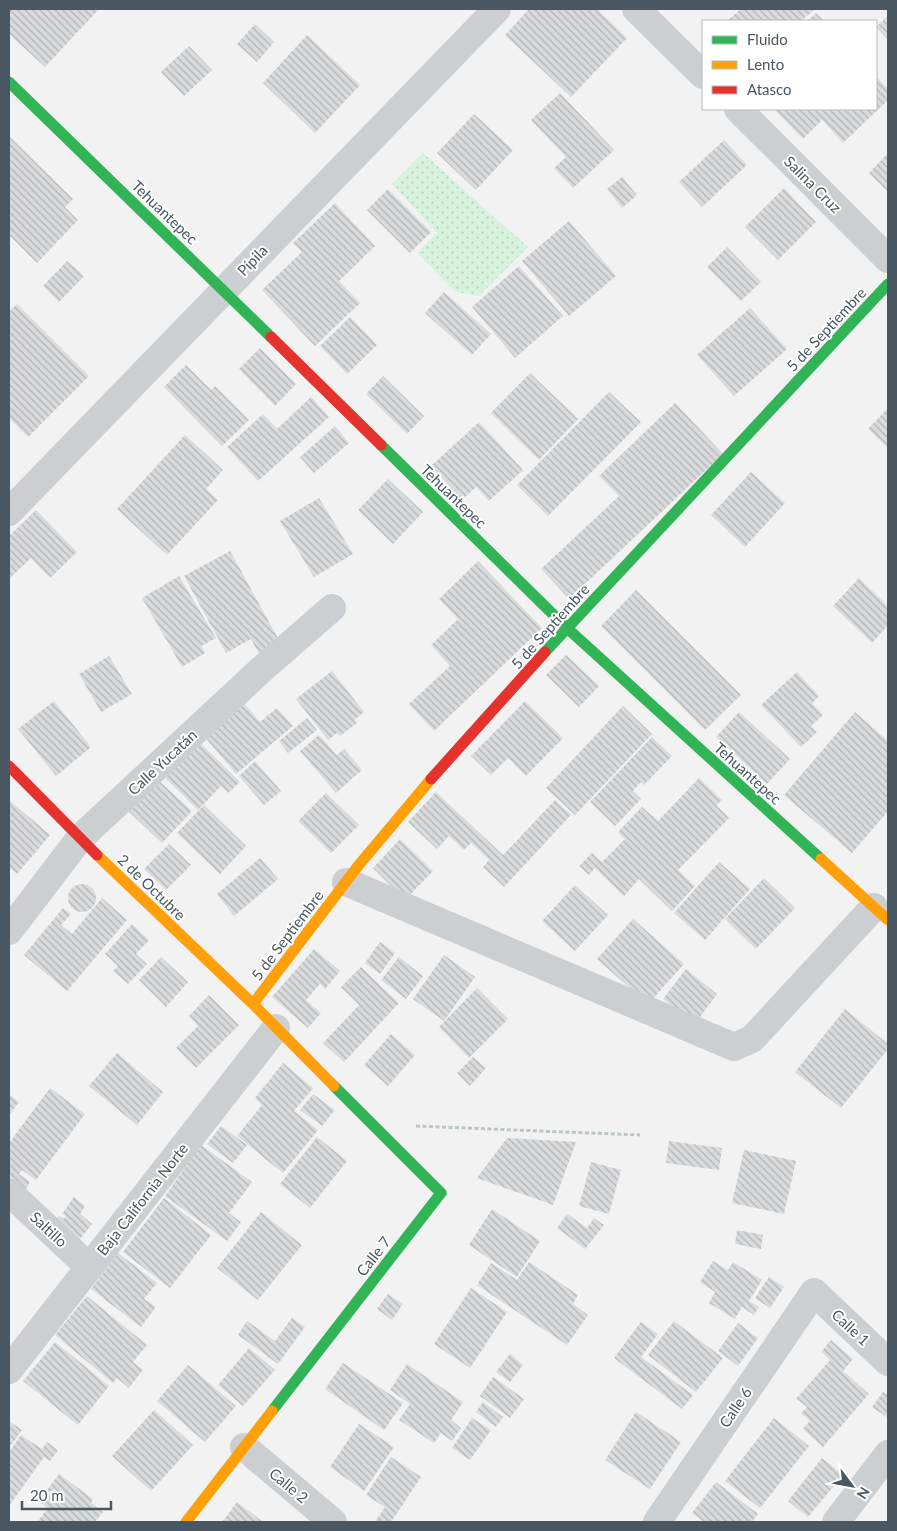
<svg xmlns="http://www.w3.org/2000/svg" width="897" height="1531" font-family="Lato,sans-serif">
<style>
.park{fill:url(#park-dots)}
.building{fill:url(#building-back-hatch)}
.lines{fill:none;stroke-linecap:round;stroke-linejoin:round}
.path{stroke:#bac7c2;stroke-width:3;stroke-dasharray:4 2.5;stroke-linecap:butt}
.street{stroke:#cccfd2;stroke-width:28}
.fast{stroke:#30b455;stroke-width:11}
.slow{stroke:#ff9f0a;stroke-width:11}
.jam{stroke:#e5322d;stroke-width:11}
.labels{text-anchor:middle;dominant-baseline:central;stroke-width:4;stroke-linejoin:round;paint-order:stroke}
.street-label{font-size:15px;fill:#485761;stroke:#fff}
</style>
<defs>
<pattern id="park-dots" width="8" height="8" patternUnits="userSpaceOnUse" patternTransform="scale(1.25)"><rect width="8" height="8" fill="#d6f3de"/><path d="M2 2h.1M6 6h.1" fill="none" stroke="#b9d2c1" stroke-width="1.8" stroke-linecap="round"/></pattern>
<pattern id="building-back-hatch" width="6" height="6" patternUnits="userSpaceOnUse" patternTransform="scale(1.25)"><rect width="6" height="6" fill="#dadbdc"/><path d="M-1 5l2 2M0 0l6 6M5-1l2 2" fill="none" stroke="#b3b4b6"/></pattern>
</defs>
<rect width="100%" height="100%" fill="#f3f2f2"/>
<path class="park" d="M423,153L528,247L479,296L455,292L417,253L437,233L392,184Z"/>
<path class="building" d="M9,9H99L45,67L9,34Z
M529,9H597L627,38L571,97L505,35Z
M741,9H815L801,21H727Z
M816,13L824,21H807Z
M888,16V40L876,27Z
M255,24L274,42L257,62L237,44Z
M307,35L360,85L315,133L263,83Z
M189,46L212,70L184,96L161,72Z
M876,76L888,89V100L843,143L822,120L803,139L774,109H876Z
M560,93L614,150L573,188L554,168L566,157L531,120Z
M474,114L513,150L476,190L437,153Z
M9,136L73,199L65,207L78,220L37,263L9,235Z
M724,140L747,165L702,207L679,182Z
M888,153V192L869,173Z
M622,177L637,195L622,208L607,189Z
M784,188L816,222L778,260L745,227Z
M388,189L431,232L410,253L367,210Z
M335,203L375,246L339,281L360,303L315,346L262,290L302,252L293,243Z
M569,221L616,276L569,316L522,261Z
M727,247L761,282L741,301L707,267Z
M67,261L84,276L59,302L43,286Z
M519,266L563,316L515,358L472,307Z
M444,292L491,334L472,355L425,313Z
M17,304L89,376L28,437L9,418V312Z
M750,308L787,349L734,396L697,355Z
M350,317L377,345L347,374L320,346Z
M260,348L296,384L275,406L239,369Z
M186,365L211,390L215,386L249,420L222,446L164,387Z
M530,373L578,419L539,460L491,413Z
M383,376L424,416L407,434L366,394Z
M609,392L641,422L548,516L517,485Z
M311,397L329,417L258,481L227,447L263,414L277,429Z
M675,403L723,454L569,599L541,569L619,496L599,476Z
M888,408V448L868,429Z
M479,422L523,470L489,501L476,487L462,500L431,466Z
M335,426L349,443L314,473L300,457Z
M185,435L223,470L206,489L218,500L167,555L117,509Z
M751,472L785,503L745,547L711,515Z
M388,479L423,512L393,544L358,510Z
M319,498L353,554L314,577L280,521Z
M36,510L77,552L50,578L31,558L9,579V536Z
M230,551L280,642L259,654L251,639L226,653L184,576Z
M478,561L542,628L434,731L409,704L450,666L431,645L458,619L439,599Z
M179,576L216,638L201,646L205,653L182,667L142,598Z
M859,578L888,606V625L872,643L833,606Z
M636,590L741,695L705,730L601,626Z
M566,655L599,686L579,707L546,675Z
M109,656L132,694L101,712L79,674Z
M332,671L364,712L354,720L357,723L340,736L337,733L328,740L296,699Z
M797,672L819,696L812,703L823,715L811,726L817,732L801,747L761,705Z
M54,701L91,747L56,776L18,729Z
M525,701L563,738L526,776L508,758L491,775L471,756Z
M243,702L260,722L277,708L293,726L236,774L203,735Z
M623,706L652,734L575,815L546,788Z
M739,712L790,759L767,784L716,737Z
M855,712L888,741V811L852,853L784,795Z
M307,718L317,730L288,753L279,741Z
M319,735L337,755L344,749L362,770L336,793L300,751Z
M652,737L672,756L644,785L641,782L633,791L641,799L615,826L590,802Z
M196,739L240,782L228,793L221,786L198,810L161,774Z
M255,761L281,791L264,805L239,776Z
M699,778L722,800L716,805L729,818L678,870L695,886L672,911L639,879L624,896L595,868L589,875L579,866L592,853L602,862L625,839L618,832L642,807L658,821Z
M157,779L192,811L162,843L128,811Z
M436,792L503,855L555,800L571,815L504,887L483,867L489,860L471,843L464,850L449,836L437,849L408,822Z
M326,793L359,825L331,853L298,821Z
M9,800L50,835L17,874L9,867Z
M204,805L246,846L220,874L177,833Z
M400,839L433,871L405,900L373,868Z
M169,844L191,865L166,890L144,869Z
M260,858L278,879L234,916L217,894Z
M719,862L750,889L705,940L674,913Z
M764,878L795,908L756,949L725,919Z
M68 898a14 14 0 1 1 28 0a14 14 0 1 1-28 0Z
M575,885L608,915L575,951L542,921Z
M102,898L127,920L67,991L24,955L63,908L71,914L61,925L72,934Z
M633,919L684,964L648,1004L597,959Z
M132,924L149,940L136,954L147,964L128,984L113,971L118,966L105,954Z
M380,942L395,953L380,974L365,963Z
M314,949L340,971L325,989L320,984L306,1000L321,1013L308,1028L272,997Z
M444,955L475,977L444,1021L413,999Z
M161,957L188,982L166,1007L139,980Z
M399,957L423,976L406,999L381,980Z
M361,967L399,1003L344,1062L323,1043L359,1005L341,987Z
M686,969L717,994L695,1024L663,999Z
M477,988L508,1019L469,1058L439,1027Z
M209,995L239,1025L196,1068L176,1048L198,1026L189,1016Z
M845,1009L888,1044V1049L841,1108L795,1072Z
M391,1034L415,1055L388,1086L364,1065Z
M117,1053L163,1092L137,1125L89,1086Z
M473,1057L486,1068L470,1086L457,1073Z
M283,1063L313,1088L294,1111L318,1130L283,1173L237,1136L262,1105L255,1098Z
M50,1088L85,1114L36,1180L22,1170L19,1174L30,1182L26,1189L9,1176V1143Z
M9,1094L19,1102L9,1115Z
M313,1094L335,1110L322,1126L300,1110Z
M221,1126L247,1145L233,1163L207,1144Z
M317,1137L347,1161L310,1208L280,1184Z
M507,1138L576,1142L553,1205L477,1178Z
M669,1141L722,1148L719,1170L666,1163Z
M201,1145L252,1182L229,1213L241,1222L227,1241L165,1196Z
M744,1150L796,1161L784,1214L732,1203Z
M591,1162L621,1170L609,1214L579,1206Z
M74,1197L85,1206L80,1214L92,1224L80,1239L56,1220L59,1216L64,1219L66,1216L62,1214Z
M164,1198L211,1235L170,1288L123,1252Z
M492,1209L540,1241L517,1277L469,1245Z
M261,1212L302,1245L258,1300L217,1268Z
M567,1214L587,1228L594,1218L604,1225L585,1249L557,1228Z
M737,1230L763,1235L761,1249L735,1244Z
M118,1253L157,1283L144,1299L156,1307L141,1327L91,1289Z
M713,1261L728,1270L733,1262L762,1280L749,1301L759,1307L754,1315L742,1307L735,1319L709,1303L715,1292L700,1282Z
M529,1262L578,1295L573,1304L588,1315L567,1345L477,1285L491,1263L517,1280Z
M769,1277L784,1287L770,1308L755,1298Z
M471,1288L507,1312L470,1368L434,1344Z
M388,1294L403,1304L392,1320L377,1309Z
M87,1296L147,1345L133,1362L143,1370L129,1388L117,1378L113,1383L55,1335Z
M292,1318L305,1327L278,1364L238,1335L247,1321L275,1341Z
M674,1321L723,1358L696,1392L648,1355Z
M641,1322L658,1334L641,1357L693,1395L682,1409L614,1358Z
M738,1323L758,1338L738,1366L718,1351Z
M831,1340L853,1359L843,1371L869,1394L823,1447L803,1429L810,1421L801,1413L807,1407L796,1399L830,1360L821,1352Z
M55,1342L109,1386L78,1425L23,1381Z
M249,1348L275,1370L243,1406L218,1385Z
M510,1354L523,1365L510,1382L496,1372Z
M343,1363L403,1403L384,1430L325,1389Z
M407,1364L463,1402L451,1420L461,1428L452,1441L441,1433L434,1443L399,1420L410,1404L390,1390Z
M188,1365L236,1406L205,1442L157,1401Z
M493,1377L524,1399L510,1418L480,1396Z
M883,1392L888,1395V1418L872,1407Z
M483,1402L503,1417L496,1427L476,1412Z
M154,1410L193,1445L151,1491L112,1456Z
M636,1412L681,1442L650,1489L605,1460Z
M472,1418L491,1430L470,1460L452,1448Z
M774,1418L809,1446L760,1508L725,1481Z
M9,1421L22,1430L9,1448Z
M359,1424L394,1447L364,1491L330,1467Z
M21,1435L42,1449L47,1442L58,1450L50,1461L44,1457L9,1506V1452Z
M391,1457L421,1477L391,1522H375L385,1507L366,1495Z
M822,1458L843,1475L808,1517L788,1501Z
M59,1474L93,1499L91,1503L103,1512L95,1522H37L48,1508L39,1501Z
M716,1482L758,1514L752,1522H704L692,1513Z
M237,1502L263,1522H222Z"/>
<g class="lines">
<path class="path" d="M416,1126L640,1135"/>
<path class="street" d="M636,9L703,75
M738,109L888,259
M9,512L497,9
M346,882L734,1047L752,1039L874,907
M9,931L80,838L262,669L332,608
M9,1192L89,1267
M9,1370L276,1028
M244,1447L333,1522
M657,1522L814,1292L888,1362
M836,1522L888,1454"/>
<path class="fast" d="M9,82L271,337
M381,445L567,628L821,859
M545,652L888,284
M272,1411L441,1193L334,1086"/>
<path class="slow" d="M97,855L253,1004L334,1086
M821,859L888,920
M253,1004L358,866L431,779
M186,1522L272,1411"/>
<path class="jam" d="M271,337L381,445
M9,766L97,855
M431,779L545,652"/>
</g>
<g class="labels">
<g class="street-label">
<text transform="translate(813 184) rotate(45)">Salina Cruz</text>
<text transform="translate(165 212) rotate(44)">Tehuantepec</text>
<text transform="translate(252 260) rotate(-46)">Pípila</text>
<text transform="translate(826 329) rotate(-47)">5 de Septiembre</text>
<text transform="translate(454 496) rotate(44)">Tehuantepec</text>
<text transform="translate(550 626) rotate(-48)">5 de Septiembre</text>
<text transform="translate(162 762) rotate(-43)">Calle Yucatán</text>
<text transform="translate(748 773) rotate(42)">Tehuantepec</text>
<text transform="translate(152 887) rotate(44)">2 de Octubre</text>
<text transform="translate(287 935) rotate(-53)">5 de Septiembre</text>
<text transform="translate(142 1199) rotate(-52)">Baja California Norte</text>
<text transform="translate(49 1229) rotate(43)">Saltillo</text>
<text transform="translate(373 1256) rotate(-52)">Calle 7</text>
<text transform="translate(851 1327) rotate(43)">Calle 1</text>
<text transform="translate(735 1407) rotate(-56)">Calle 6</text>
<text transform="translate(289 1485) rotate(40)">Calle 2</text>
</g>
</g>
<rect width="897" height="1531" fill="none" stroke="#485761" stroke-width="20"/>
<rect x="702" y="20" width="175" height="90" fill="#ffffff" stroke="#b6bcc0"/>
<rect x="712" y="36" width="25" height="8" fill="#30b455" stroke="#b6bcc0"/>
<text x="747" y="45" font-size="15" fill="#485761">Fluido</text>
<rect x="712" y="61" width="25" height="8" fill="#ff9f0a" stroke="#b6bcc0"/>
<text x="747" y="70" font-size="15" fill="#485761">Lento</text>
<rect x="712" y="86" width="25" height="8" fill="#e5322d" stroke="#b6bcc0"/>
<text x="747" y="95" font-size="15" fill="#485761">Atasco</text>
<g transform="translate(852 1486) rotate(122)" stroke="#ffffff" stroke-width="4" paint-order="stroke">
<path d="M0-4L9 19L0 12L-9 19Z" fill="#485761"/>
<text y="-8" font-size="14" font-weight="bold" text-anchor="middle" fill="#485761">N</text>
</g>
<path d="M22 1501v8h89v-8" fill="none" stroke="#485761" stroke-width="2.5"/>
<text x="30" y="1501" font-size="15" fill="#485761" stroke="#ffffff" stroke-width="4" paint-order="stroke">20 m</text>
</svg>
